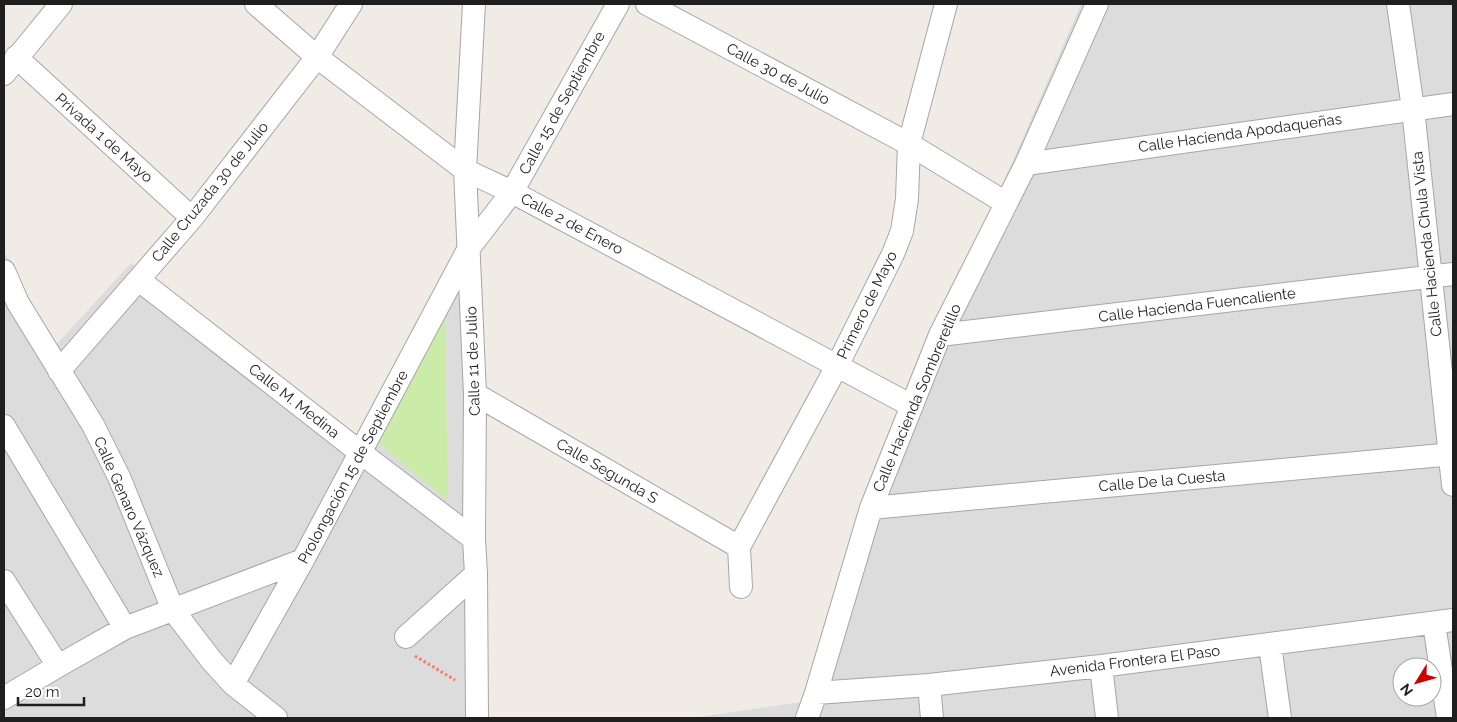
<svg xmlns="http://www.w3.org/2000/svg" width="1457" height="722" font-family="Raleway,sans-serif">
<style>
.residential{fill:#dddcdc;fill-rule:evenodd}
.grass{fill:#cbeca9}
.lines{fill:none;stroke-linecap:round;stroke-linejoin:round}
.minor-casing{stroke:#a6a6a6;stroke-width:24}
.path{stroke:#fe7668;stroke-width:3;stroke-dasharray:2.5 2.5;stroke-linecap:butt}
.minor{stroke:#fff;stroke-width:22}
.labels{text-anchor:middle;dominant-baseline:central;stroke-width:4;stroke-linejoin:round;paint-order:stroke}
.street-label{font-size:15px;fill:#1f1f1f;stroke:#fff}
</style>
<rect width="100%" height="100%" fill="#f0ece5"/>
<path class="residential" d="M1081,4H1453V718H692L801,702L907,404ZM1402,667H1432V697H1402Z
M4,250L45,357L131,263L354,443L461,269L480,718H4Z"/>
<path class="grass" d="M445,318L448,501L376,441Z"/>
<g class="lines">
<g class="minor-casing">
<path id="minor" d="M256,4L317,57L465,170L512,192L912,406
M474,4L465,170L475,394L474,539L476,574L477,718
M647,4L909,144L1006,203
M1398,4L1413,109L1453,485
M16,57L192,218
M4,74L61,4
M1026,164L1453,104
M4,271L18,303L93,425L119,477L173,610L212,661L233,684L276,718
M139,280L361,453L474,539
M940,335L1453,274
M59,371L192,218L317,57L351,4
M475,394L739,547
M4,426L125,628
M871,508L1453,454
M4,581L58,666
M741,587L739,547L837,366L893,254L902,231L907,199L909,144L946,4
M1434,623L1448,718
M406,637L476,574
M1270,645L1280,718
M1101,666L1107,718
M233,684L303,560L469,248L512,192L618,4
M929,685L932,718
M816,693L929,685L1101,666L1453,620
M4,698L58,666L125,628L303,560
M807,718L816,693L871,508L940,335L1026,164L1097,4"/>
</g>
<path class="path" d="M415,656L455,680"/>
<use href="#minor" class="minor"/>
</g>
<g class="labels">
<g class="street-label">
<text transform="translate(778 74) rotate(28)">Calle 30 de Julio</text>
<text transform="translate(562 103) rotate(-61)">Calle 15 de Septiembre</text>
<text transform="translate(1240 133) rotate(-8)">Calle Hacienda Apodaqueñas</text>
<text transform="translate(104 138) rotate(42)">Privada 1 de Mayo</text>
<text transform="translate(210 192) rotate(-51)">Calle Cruzada 30 de Julio</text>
<text transform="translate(572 224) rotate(28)">Calle 2 de Enero</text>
<text transform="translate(1427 244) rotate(-96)">Calle Hacienda Chula Vista</text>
<text transform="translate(867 305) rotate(-64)">Primero de Mayo</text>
<text transform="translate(1197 305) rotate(-7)">Calle Hacienda Fuencaliente</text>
<text transform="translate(473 361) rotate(-92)">Calle 11 de Julio</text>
<text transform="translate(917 398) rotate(-67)">Calle Hacienda Sombreretillo</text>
<text transform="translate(294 401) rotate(38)">Calle M. Medina</text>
<text transform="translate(353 467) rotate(-62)">Prolongación 15 de Septiembre</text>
<text transform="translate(607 471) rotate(30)">Calle Segunda S</text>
<text transform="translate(1162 481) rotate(-5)">Calle De la Cuesta</text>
<text transform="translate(129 507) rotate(66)">Calle Genaro Vázquez</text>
<text transform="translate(1135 661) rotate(-7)">Avenida Frontera El Paso</text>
</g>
</g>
<rect width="1457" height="722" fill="none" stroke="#1f1f1f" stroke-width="10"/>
<g transform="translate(1417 682) rotate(233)"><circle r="24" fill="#ffffff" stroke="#a5a5a5"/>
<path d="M0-4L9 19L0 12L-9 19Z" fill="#ce0002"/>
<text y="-8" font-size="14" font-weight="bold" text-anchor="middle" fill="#1f1f1f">N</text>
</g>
<path d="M18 697v8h66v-8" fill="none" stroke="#1f1f1f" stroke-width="2.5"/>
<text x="25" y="697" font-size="15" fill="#1f1f1f" stroke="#ffffff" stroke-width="4" paint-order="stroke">20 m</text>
</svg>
